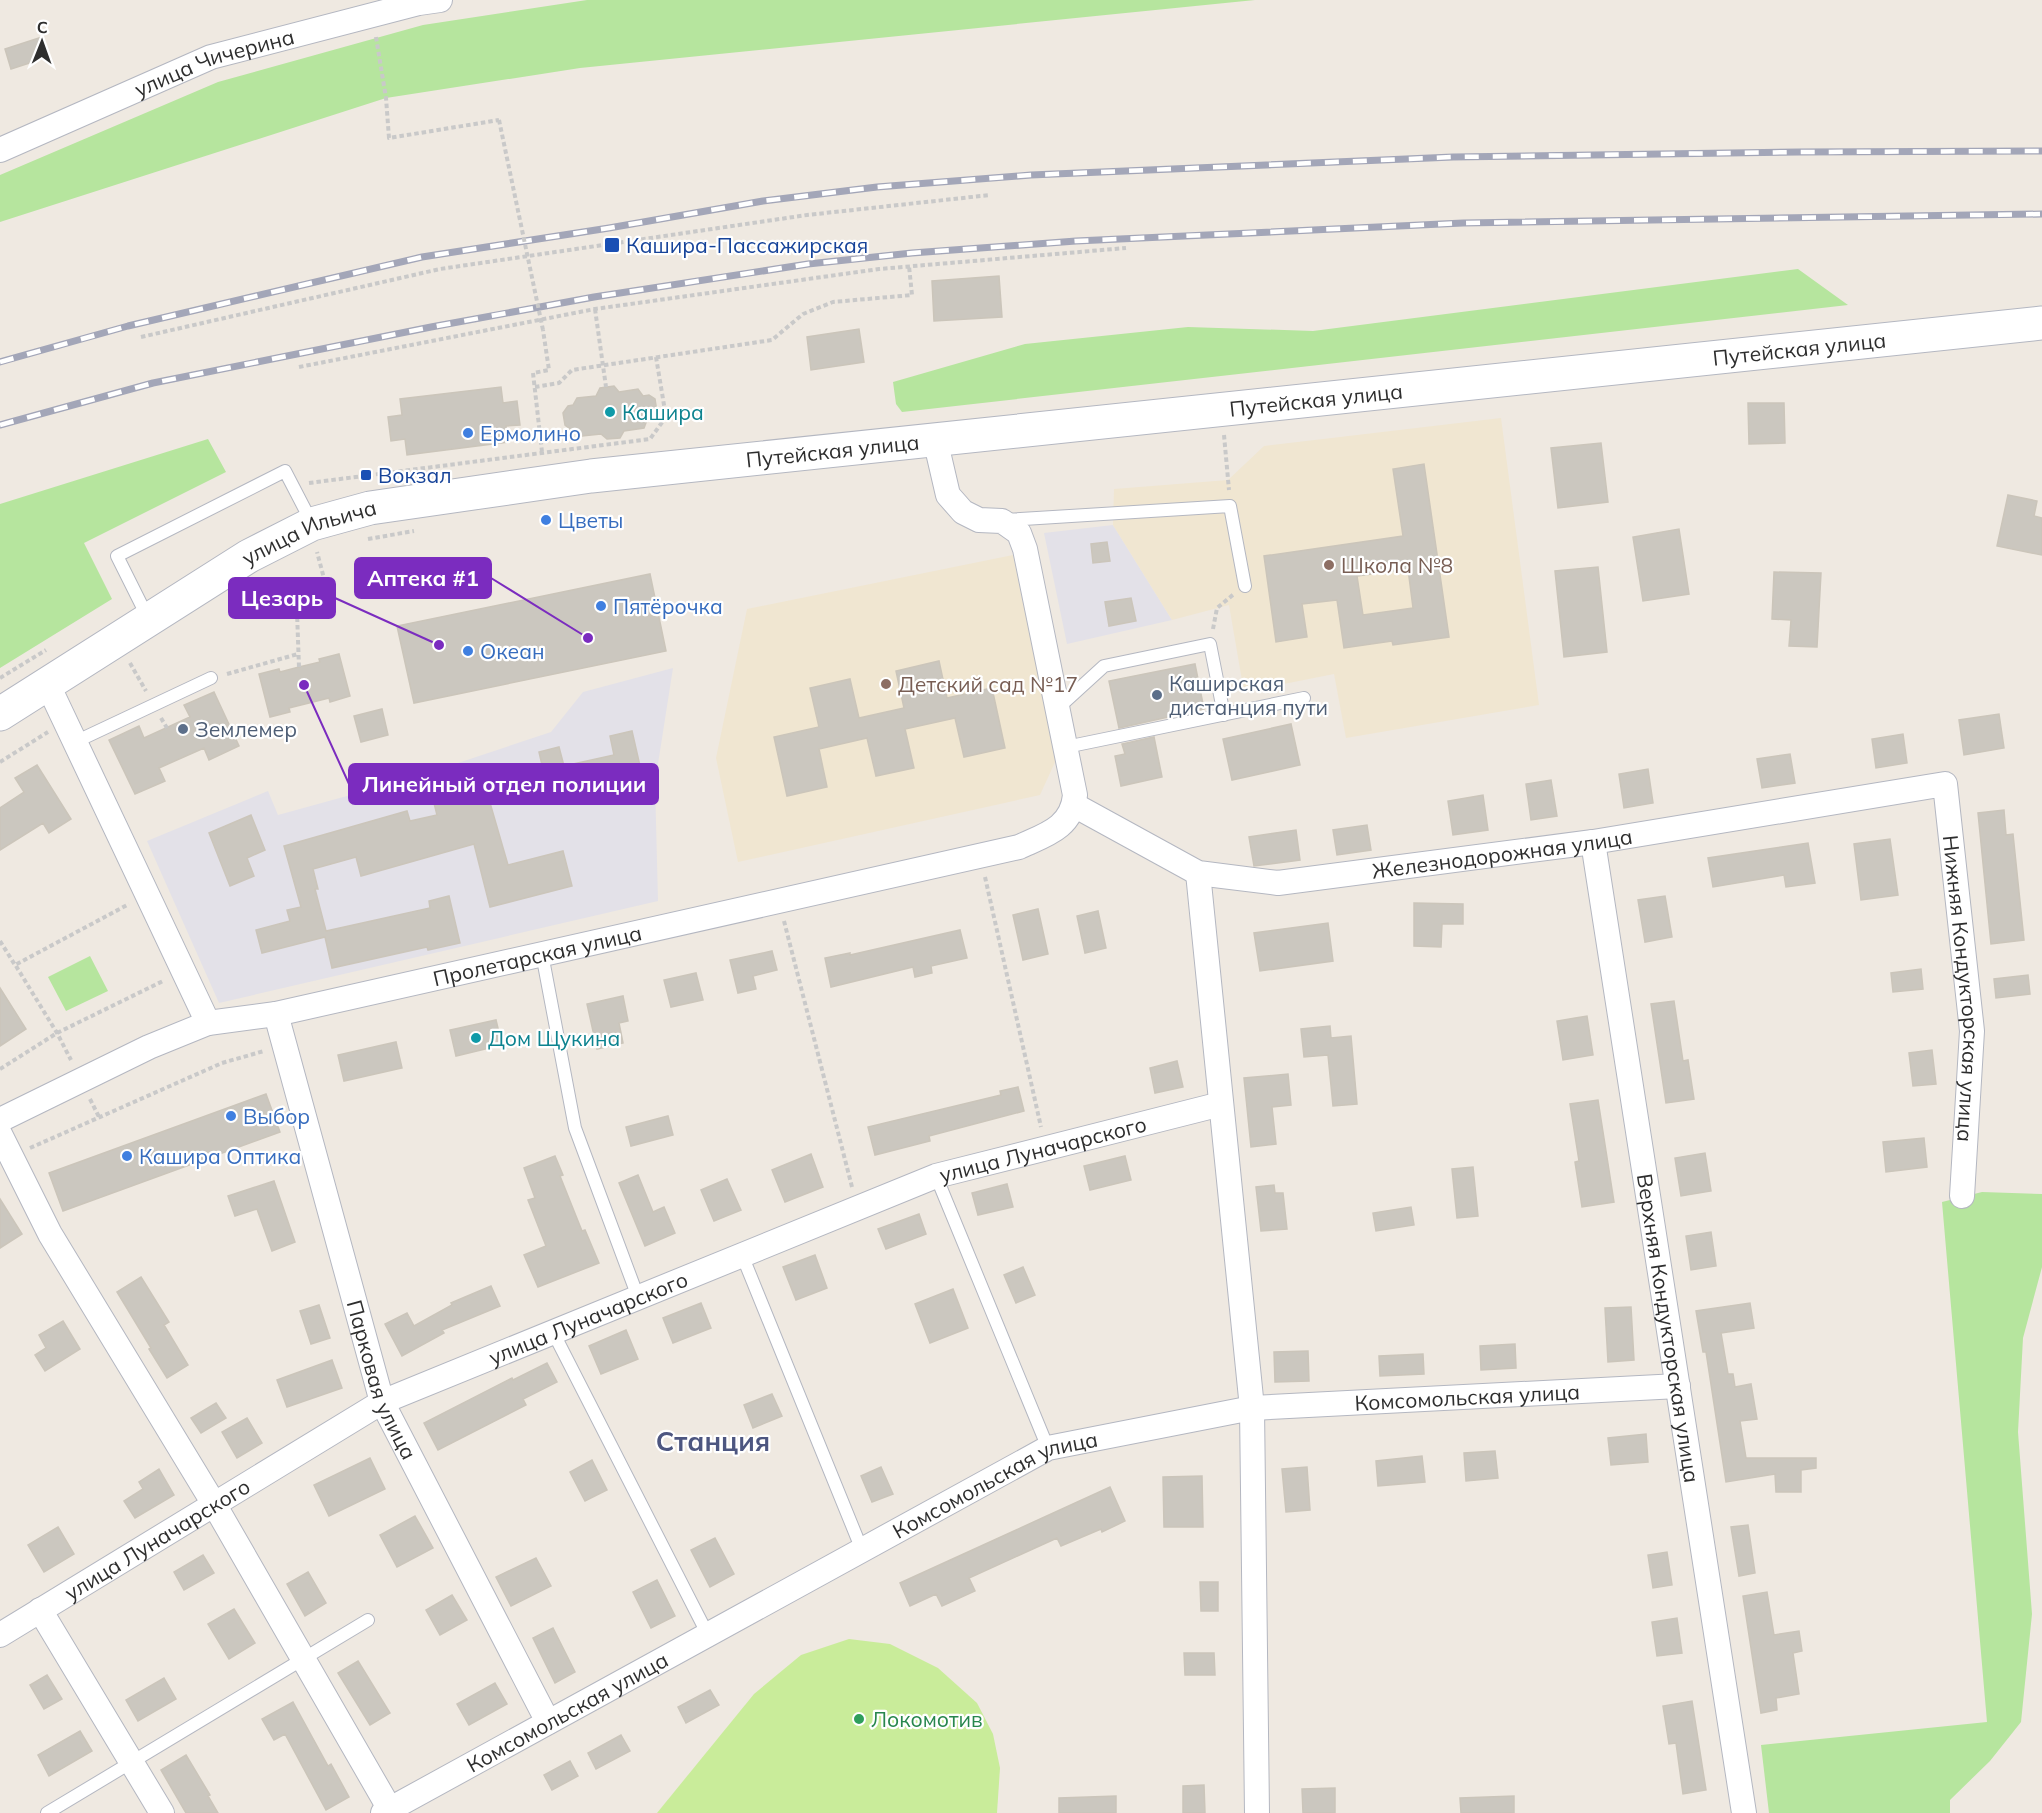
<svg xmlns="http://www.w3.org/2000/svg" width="2042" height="1813" font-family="Mulish,sans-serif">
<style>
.industrial{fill:#e3e1e8}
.education{fill:#f0e6d1}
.green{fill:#b6e59e}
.pitch{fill:#c9ec9a}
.building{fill:#cbc7bf;stroke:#cbc5ba;stroke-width:1.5;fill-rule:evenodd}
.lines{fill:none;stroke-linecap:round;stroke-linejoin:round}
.lane-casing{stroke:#b4b7c1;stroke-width:14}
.street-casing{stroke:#b4b7c1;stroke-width:26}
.secondary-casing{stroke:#b4b7c1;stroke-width:35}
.path{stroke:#c9c9c9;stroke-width:4;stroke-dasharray:4.5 3;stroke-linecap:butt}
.lane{stroke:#fff;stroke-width:12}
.street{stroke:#fff;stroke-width:24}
.secondary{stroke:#fff;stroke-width:33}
.rail-casing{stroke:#a3a6b8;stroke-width:7}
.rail{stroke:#fff;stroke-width:4.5;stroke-dasharray:14;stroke-linecap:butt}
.path-bridge{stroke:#c9c9c9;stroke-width:4;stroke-dasharray:4.5 3;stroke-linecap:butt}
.transit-dot{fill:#1a4fb4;stroke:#fff;stroke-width:2}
.culture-dot{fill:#0f9aa8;stroke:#fff;stroke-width:2}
.shop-dot{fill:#3f7fe0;stroke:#fff;stroke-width:2}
.education-dot{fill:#8d6e63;stroke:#fff;stroke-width:2}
.service-dot{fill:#5c6f8a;stroke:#fff;stroke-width:2}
.leisure-dot{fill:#2e9e5b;stroke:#fff;stroke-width:2}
.labels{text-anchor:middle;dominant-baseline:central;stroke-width:4.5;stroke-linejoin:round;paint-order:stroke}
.street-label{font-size:21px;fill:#2e2e2e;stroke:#fff}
.transit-label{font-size:21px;fill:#164399;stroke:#fff;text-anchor:start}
.culture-label{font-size:21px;fill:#0d838f;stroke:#fff;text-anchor:start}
.shop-label{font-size:21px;fill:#366cbe;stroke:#fff;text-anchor:start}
.education-label{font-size:21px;fill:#785e54;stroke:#fff;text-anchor:start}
.service-label{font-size:21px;fill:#4e5e75;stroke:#fff;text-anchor:start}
.leisure-label{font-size:21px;fill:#27864d;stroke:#fff;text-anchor:start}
.district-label{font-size:27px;font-weight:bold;fill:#4d5680;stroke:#fff}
.leader{fill:none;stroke:#7b2cbf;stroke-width:2}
.callout-dot{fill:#7b2cbf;stroke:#fff;stroke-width:2}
.callout{fill:#7b2cbf;stroke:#7b2cbf;stroke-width:2}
.callout-label{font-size:22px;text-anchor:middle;font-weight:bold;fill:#fff}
</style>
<rect width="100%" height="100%" fill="#efe9e1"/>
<path class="industrial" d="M1113,525L1172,620L1067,644L1044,533Z
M673,668L655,783L658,901L219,1003L147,841L268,791L278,815L416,777L551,732L583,692Z"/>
<path class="education" d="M1501,418L1539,705L1346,738L1334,674L1244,692L1229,605L1172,620L1113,525L1114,489L1228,480L1264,446Z
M1013,555L1056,760L1040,795L738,862L716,758L747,609Z"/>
<path class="green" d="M587,0H1255L580,68L386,98L0,222V175L218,82L423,25Z
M1798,269L1848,305L902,412L896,404L893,382L1025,344L1188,327L1313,331Z
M208,439L226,472L84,543L112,599L0,668V504Z
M90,956L108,991L66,1011L48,977Z
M1982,1192L2042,1194V1267L2023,1338L2018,1432L2032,1614L2021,1722L1990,1761L1950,1800V1813H1769L1761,1745L1987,1722L1942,1202Z"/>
<path class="pitch" d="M849,1639L890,1644L938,1668L977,1703L993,1734L1000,1768L997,1813H657L754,1694L801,1655Z"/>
<path class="building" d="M42,37L48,57L11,69L5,49Z
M999,276L1002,317L934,321L932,281Z
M859,329L864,362L811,370L807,337Z
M614,386L619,392L638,389L643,396L649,395L655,399L657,412L652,419L647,420L644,428L624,431L620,438L607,439L601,434L582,436L576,429L571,430L565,425L563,413L568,406L573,405L577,398L596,396L600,388Z
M501,387L503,403L517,401L520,425L506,426L508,442L407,455L405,439L391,441L388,417L402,415L400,399Z
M1748,403H1784L1785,443L1749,444Z
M1601,443L1608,502L1558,508L1551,448Z
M1424,464L1449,637L1393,645L1392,641L1344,648L1337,600L1302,604L1307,637L1276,642L1264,556L1403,536L1393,469ZM1408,569L1413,608L1363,615L1357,576Z
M2008,495L2037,501L2034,516L2042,518V555L1997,546Z
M1679,529L1689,594L1643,601L1633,537Z
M1107,542L1110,561L1093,563L1091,544Z
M1598,567L1607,652L1564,657L1555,571Z
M1774,572L1821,573L1817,647L1789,646L1791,620L1772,619Z
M650,574L666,651L414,703L397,626Z
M1131,598L1136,621L1109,626L1105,602Z
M339,654L350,696L330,702L329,698L289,708L290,712L270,717L259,674L279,669L280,672L299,667L320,662L319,659Z
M939,661L947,698L992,688L1005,748L964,757L955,718L905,729L914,768L876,776L867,738L819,749L827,787L787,796L774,737L819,727L810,688L850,679L859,718L904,708L896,671Z
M1195,664L1204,709L1119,728L1109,681Z
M214,692L239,746L209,760L204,748L159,768L165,781L135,794L109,740L139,726L144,738L190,717L184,705Z
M382,709L388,735L361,742L354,716Z
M1999,714L2004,748L1964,755L1959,720Z
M1291,724L1300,765L1232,780L1223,739Z
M632,731L643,779L550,800L539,752L559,747L564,766L614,755L610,736Z
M1903,734L1907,763L1876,768L1872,739Z
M1154,737L1162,777L1121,786L1115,756L1125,754L1122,744Z
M1790,754L1795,783L1762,788L1757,759Z
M37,765L71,819L49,833L43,823L0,850V808L24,792L15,778Z
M1648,769L1653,803L1624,808L1619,774Z
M1551,780L1557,816L1531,820L1526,784Z
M486,789L508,865L563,851L572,886L490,907L474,844L361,876L356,857L313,869L318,889H315L326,931L430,908L429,901L449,896L460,943L428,950L427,947L332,968L325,937L262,953L256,930L290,921L287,910L301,907L284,846L407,811L410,821L437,815L434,803Z
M1483,795L1488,830L1453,835L1448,801Z
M2004,810L2006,835L2013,834L2024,940L1991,944L1978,813Z
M251,815L265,850L247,858L254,876L230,886L209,833Z
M1367,825L1371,850L1337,855L1333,830Z
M1296,830L1300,860L1254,866L1249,837Z
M1890,839L1898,895L1861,900L1854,844Z
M1808,843L1815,883L1786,887L1784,875L1713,887L1708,858Z
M1665,896L1672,937L1645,942L1638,900Z
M1414,903L1463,904V924H1442L1441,947L1414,946Z
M1038,909L1048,954L1023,960L1013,915Z
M1098,911L1106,948L1085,953L1077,916Z
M1328,923L1333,961L1260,971L1254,933Z
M960,930L967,958L931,966L932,973L915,977L913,967L831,987L825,958L850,953V955Z
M772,951L777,970L753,976L756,989L738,993L730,960Z
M1921,969L1923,989L1893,992L1891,973Z
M696,973L703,1000L671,1007L664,980Z
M2028,975L2030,994L1996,998L1994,979Z
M0,988L26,1029L0,1046Z
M623,996L628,1021L619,1023L623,1043L597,1049L587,1004Z
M1674,1001L1683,1061L1688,1060L1694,1099L1666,1103L1651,1004Z
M1587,1016L1593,1055L1563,1060L1557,1021Z
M496,1020L502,1045L456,1056L450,1030Z
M1330,1026L1331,1038L1351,1036L1357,1104L1333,1106L1328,1055L1304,1057L1301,1029Z
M396,1042L402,1068L344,1081L338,1055Z
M1932,1050L1936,1084L1913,1086L1909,1053Z
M1177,1061L1183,1087L1155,1093L1150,1068Z
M1288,1074L1291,1105L1272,1107L1276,1144L1251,1147L1244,1078Z
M1018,1087L1024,1111L929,1136L930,1141L875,1155L868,1127L1001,1095L1000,1091Z
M266,1094L280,1132L63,1211L49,1173Z
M1598,1100L1614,1202L1582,1207L1575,1162L1579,1161L1570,1104Z
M668,1116L673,1135L631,1146L626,1127Z
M1924,1138L1927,1167L1886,1172L1883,1142Z
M1705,1153L1711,1191L1681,1196L1675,1158Z
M811,1154L823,1187L785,1202L772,1170Z
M555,1156L563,1175L560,1176L582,1231L585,1230L599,1263L538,1287L524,1255L546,1246L528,1200L535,1198L524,1168Z
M1125,1156L1131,1180L1090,1190L1084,1166Z
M1473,1167L1478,1216L1457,1218L1452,1169Z
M638,1175L653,1212L664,1207L675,1233L645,1246L619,1183Z
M727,1179L741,1210L714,1221L701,1190Z
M274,1181L295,1242L272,1251L257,1209L235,1216L228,1196Z
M1007,1184L1013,1207L978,1215L972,1193Z
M1274,1185L1275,1193H1283L1287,1229L1261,1231L1256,1187Z
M0,1199L22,1234L0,1248Z
M1411,1207L1414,1225L1376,1231L1373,1213Z
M919,1214L926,1234L886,1249L878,1229Z
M1711,1232L1716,1266L1691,1270L1686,1236Z
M815,1255L827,1288L796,1300L783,1267Z
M1023,1267L1035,1295L1016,1303L1004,1275Z
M141,1277L169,1322L164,1325L188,1365L167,1378L149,1349L151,1348L117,1292Z
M491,1286L500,1306L442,1330L444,1333L402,1356L385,1324L407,1313L414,1326L452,1305L451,1303Z
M953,1289L968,1328L930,1343L915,1304Z
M701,1303L711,1328L673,1343L663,1318Z
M1750,1303L1754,1328L1721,1333L1728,1374H1733L1735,1387L1751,1384L1757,1419L1740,1421L1746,1458H1816V1468L1801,1470V1492H1776L1775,1474L1726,1482L1706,1352H1703L1696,1311Z
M319,1305L330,1338L311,1344L300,1311Z
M1631,1307L1634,1360L1608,1362L1605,1308Z
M63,1321L80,1349L45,1371L35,1355L46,1348L39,1335Z
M626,1330L638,1359L601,1374L589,1346Z
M1515,1344L1516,1368L1481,1370L1480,1346Z
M1308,1351L1309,1381L1275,1382L1274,1352Z
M1423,1354L1424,1374L1380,1376L1379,1356Z
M332,1360L342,1388L287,1407L277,1380Z
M547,1363L557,1382L523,1399L526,1405L438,1450L424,1423L512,1378L513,1380Z
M772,1394L782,1416L753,1428L744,1405Z
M216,1403L226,1418L201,1433L191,1418Z
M247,1418L262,1443L237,1458L222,1432Z
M1646,1434L1648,1462L1611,1465L1608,1438Z
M1495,1451L1498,1478L1466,1481L1464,1453Z
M1422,1456L1425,1482L1378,1486L1376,1461Z
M370,1458L385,1489L329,1516L314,1485Z
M592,1460L607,1490L585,1501L570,1472Z
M881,1467L893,1494L872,1502L861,1476Z
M1307,1467L1310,1510L1286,1512L1282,1469Z
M159,1469L174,1495L135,1518L124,1501L143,1489L139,1482Z
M1202,1476L1203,1527H1164L1163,1477Z
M1110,1487L1125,1521L1102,1532L1101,1529L1061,1546L1057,1538L969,1578L975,1591L942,1606L936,1594L910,1606L900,1583Z
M415,1516L433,1548L397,1567L380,1535Z
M1748,1525L1755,1573L1739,1576L1731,1527Z
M58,1527L74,1554L44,1572L28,1545Z
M715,1538L734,1574L710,1587L691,1550Z
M1667,1552L1672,1585L1653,1588L1648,1555Z
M203,1555L214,1573L184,1590L174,1572Z
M536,1558L551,1586L511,1606L496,1577Z
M308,1572L326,1603L305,1616L287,1584Z
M657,1580L675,1616L651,1628L633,1592Z
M1200,1582H1218V1611H1201Z
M1767,1592L1774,1635L1799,1631L1802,1651L1793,1653L1799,1694L1776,1698L1777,1710L1761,1713L1743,1596Z
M452,1595L467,1620L440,1635L426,1610Z
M234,1609L255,1643L229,1659L208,1624Z
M1677,1618L1682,1653L1657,1656L1652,1622Z
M553,1628L575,1672L555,1683L533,1638Z
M1184,1653H1214L1215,1675H1185Z
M358,1661L390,1713L370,1725L338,1673Z
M47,1675L62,1699L44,1709L30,1685Z
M164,1678L176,1699L138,1721L126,1700Z
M495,1683L507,1704L469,1725L457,1704Z
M710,1690L719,1705L686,1723L678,1707Z
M1692,1701L1706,1790L1683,1794L1676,1743L1669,1744L1663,1706Z
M293,1702L328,1766L331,1764L349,1797L326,1810L285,1734L274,1740L262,1719Z
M80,1731L92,1751L49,1776L38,1755Z
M621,1735L630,1751L596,1769L588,1753Z
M186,1755L210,1795L208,1796L218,1813H186L161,1770Z
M570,1761L578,1776L552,1790L544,1775Z
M1204,1785L1205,1813H1183V1786Z
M1335,1788V1813H1303L1302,1789Z
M1116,1796V1813H1059V1798Z
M1514,1796V1813H1461L1460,1798Z"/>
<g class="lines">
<g class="lane-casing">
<path id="lane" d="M1006,520L1230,506L1245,586
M149,620L117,556L285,471L312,523
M1058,708L1104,666L1210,644L1224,715
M75,742L211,678
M1066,747L1304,698
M542,954L575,1128L638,1297
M936,1176L1048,1448
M742,1255L862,1550
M553,1332L708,1635
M47,1813L368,1620"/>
</g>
<g class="street-casing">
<g id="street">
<path id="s1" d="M0,150L211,57L419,3L440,0"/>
<path d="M48,685L208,1023"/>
<path id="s2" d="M1074,805L1198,873L1278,883L1593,842L1945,784L1972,1031L1962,1196"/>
<path id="s3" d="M1593,842L1744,1813"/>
<path d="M1198,873L1252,1408L1257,1813"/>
<path id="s4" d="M276,1014L382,1402L548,1722"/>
<path id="s5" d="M0,1120L149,1047L208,1023L276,1014L1019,847C1045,835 1072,828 1075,795L1025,549L1019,533L1002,521L979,520L963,512L948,495L935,439"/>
<path d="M0,1134L50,1234L214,1504L392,1813"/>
<path d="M40,1610L162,1813"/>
<path id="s6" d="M0,1635L382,1402L936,1176L1221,1104"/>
<path id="s7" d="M383,1813L1048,1448L1252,1408L1678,1386"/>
</g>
</g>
<g class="secondary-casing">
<g id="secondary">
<path id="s8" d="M0,714L249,556L312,524L370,508L591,476L2042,323"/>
</g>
</g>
<path class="path" d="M376,37L386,98L389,138L499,120
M595,309L606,387
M141,337L440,269L807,215L990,195
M299,367L595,309L879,269L1126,248
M535,387L559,383L572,370L772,340L803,314L833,302L912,295L909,266
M1224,435L1229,490
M542,452L533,373L549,370L543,330
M309,483L650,439L666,417L656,357
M368,539L414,531
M1213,629L1217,608L1234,594
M130,663L146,691
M299,667L297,612L326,586L317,552
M227,674L298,654
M0,678L46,650
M161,718L167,728
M0,762L48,732
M985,877L1041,1127
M784,921L852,1187
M0,941L15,965L129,904
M16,966L57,1033L71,1060
M0,1069L57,1033L163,981
M90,1099L99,1117
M30,1148L222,1063L264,1051"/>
<use href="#lane" class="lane"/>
<use href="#street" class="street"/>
<use href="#secondary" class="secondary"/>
<g class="rail-casing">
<path id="rail" d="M0,362L128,326L422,257L609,228L763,201L877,187L1031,175L1453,157L1799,152L2042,151
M0,425L153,383L431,327L594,297L808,264L912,253L1076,241L1463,223L2042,214"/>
</g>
<use href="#rail" class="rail"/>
<path class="path-bridge" d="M499,120L543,330"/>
</g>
<g class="transit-dot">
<rect x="604" y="237" width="16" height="16" rx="3"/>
<rect x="360" y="469" width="12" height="12" rx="3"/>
</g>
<g class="culture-dot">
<circle cx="610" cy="412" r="6"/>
<circle cx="476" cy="1038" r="6"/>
</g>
<g class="shop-dot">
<circle cx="468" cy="433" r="6"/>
<circle cx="546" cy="520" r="6"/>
<circle cx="601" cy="606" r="6"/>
<circle cx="468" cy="651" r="6"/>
<circle cx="231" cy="1116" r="6"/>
<circle cx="127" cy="1156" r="6"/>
</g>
<g class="education-dot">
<circle cx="1329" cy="565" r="6"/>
<circle cx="886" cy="684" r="6"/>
</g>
<g class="service-dot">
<circle cx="1157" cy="695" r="6"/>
<circle cx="183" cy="729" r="6"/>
</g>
<circle class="leisure-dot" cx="859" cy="1719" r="6"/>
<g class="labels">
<g class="street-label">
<text stroke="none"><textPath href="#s1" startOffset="232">улица Чичерина</textPath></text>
<text stroke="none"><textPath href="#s8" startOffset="1864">Путейская улица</textPath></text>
<text stroke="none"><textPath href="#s8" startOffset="1378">Путейская улица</textPath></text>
<text stroke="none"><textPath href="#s8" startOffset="892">Путейская улица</textPath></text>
<text stroke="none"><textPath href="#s8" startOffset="360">улица Ильича</textPath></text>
<text stroke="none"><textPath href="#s2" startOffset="448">Железнодорожная улица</textPath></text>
<text stroke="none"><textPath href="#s5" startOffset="566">Пролетарская улица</textPath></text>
<text stroke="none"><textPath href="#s2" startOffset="1102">Нижняя Кондукторская улица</textPath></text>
<text stroke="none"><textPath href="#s6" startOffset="1156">улица Луначарского</textPath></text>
<text stroke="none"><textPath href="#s6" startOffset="670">улица Луначарского</textPath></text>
<text stroke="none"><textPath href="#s3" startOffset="492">Верхняя Кондукторская улица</textPath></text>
<text stroke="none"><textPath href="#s4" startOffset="381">Парковая улица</textPath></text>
<text stroke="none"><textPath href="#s7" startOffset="1182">Комсомольская улица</textPath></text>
<text stroke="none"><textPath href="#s7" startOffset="696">Комсомольская улица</textPath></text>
<text stroke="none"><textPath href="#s6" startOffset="184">улица Луначарского</textPath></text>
<text stroke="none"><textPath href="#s7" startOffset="210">Комсомольская улица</textPath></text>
</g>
<g class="transit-label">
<text x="626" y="245">Кашира-Пассажирская</text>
<text x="378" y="475">Вокзал</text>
</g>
<g class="culture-label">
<text x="622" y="412">Кашира</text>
<text x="488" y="1038">Дом Щукина</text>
</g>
<g class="shop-label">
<text x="480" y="433">Ермолино</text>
<text x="558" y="520">Цветы</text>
<text x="613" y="606">Пятёрочка</text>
<text x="480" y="651">Океан</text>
<text x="243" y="1116">Выбор</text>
<text x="139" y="1156">Кашира Оптика</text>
</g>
<g class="education-label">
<text x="1341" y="565">Школа №8</text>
<text x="898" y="684">Детский сад №17</text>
</g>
<g class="service-label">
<text x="1169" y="683">Каширская<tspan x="1169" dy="24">дистанция пути</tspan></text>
<text x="195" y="729">Землемер</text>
</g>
<g class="leisure-label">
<text x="871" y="1719">Локомотив</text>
</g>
<g class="district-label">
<text x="713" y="1441">Станция</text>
</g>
</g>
<path class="leader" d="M588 638L491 578M439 645L335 598M304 685L349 784"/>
<g class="callout-dot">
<circle cx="588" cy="638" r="6"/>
<circle cx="439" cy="645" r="6"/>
<circle cx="304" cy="685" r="6"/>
</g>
<g class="callout">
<rect x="355" y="558" width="136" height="40" rx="6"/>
<rect x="229" y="578" width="106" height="40" rx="6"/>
<rect x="349" y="764" width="309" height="40" rx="6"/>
</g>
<g class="callout-label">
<text x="423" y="586">Аптека #1</text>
<text x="282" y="606">Цезарь</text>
<text x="504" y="792">Линейный отдел полиции</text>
</g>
<g transform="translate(42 42) rotate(1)" stroke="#ffffff" stroke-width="4.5" paint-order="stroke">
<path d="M0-4.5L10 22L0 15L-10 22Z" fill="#2e2e2e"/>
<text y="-9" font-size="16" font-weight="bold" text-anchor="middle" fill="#2e2e2e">С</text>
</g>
</svg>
